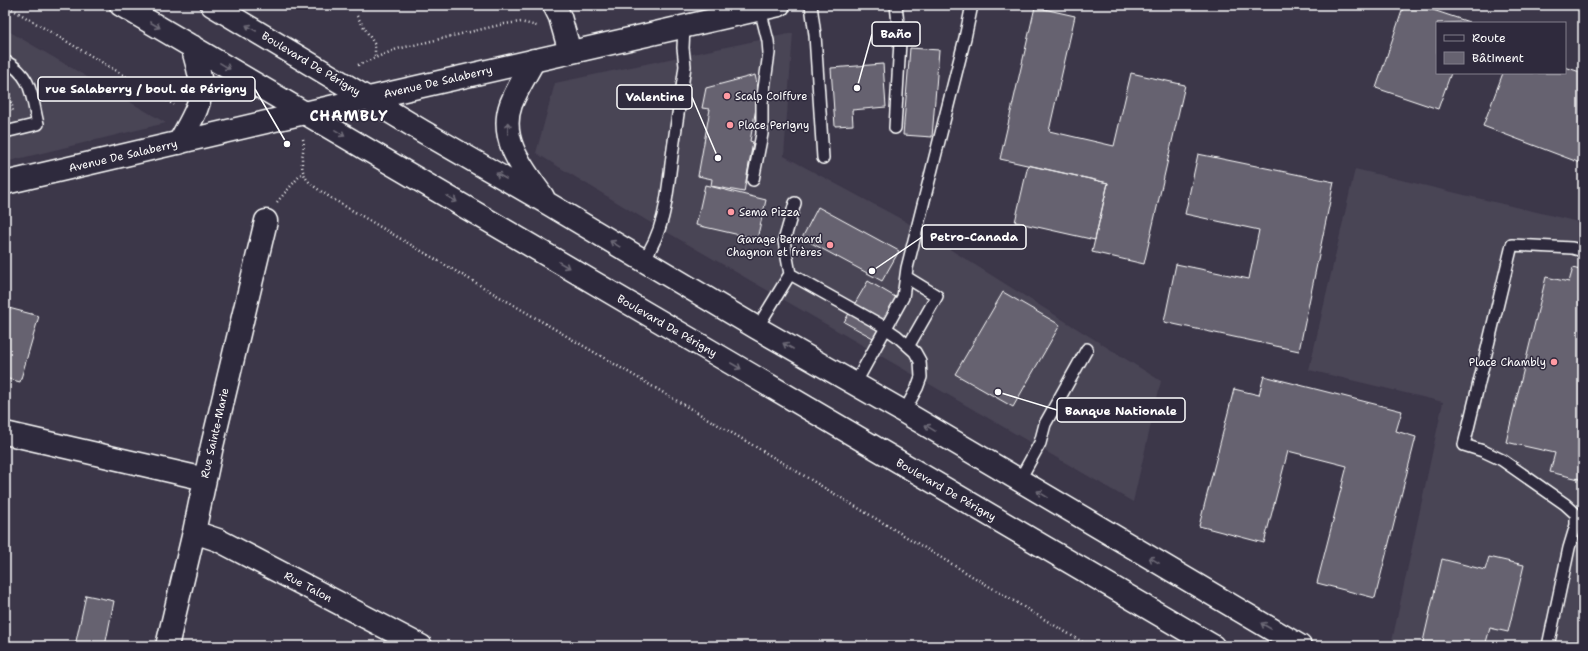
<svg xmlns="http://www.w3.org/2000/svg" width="1588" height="651" font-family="'Shantell Sans',sans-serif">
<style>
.built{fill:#494455}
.building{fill:#666270;stroke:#fff}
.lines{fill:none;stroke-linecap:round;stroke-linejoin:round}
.lane-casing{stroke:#fff;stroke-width:14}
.street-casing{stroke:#fff;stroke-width:25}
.secondary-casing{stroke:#fff;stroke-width:25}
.primary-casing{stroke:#fff;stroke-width:25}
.path{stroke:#fff;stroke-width:2.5;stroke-dasharray:1 3;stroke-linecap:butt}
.lane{stroke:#2f2a3d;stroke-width:11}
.street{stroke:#2f2a3d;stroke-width:22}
.secondary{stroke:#2f2a3d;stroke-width:22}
.primary{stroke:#2f2a3d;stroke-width:22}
.oneway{stroke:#6d6a77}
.poi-dot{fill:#ff9aa2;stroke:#2f2a3d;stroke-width:1.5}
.labels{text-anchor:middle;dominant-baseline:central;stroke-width:3;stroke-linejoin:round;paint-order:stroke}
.street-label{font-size:11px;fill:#fff;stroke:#2f2a3d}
.poi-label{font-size:11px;fill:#fff;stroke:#2f2a3d;text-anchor:start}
.district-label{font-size:15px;font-weight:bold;letter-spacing:1px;fill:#fff;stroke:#2f2a3d}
.leader{fill:none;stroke:#fff;stroke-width:1.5}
.callout-dot{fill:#fff;stroke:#2f2a3d;stroke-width:1.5}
.callout{fill:#2f2a3d;stroke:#fff;stroke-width:1.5}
.callout-label{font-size:12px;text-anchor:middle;font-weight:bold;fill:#fff}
</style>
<rect width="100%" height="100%" fill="#3c3749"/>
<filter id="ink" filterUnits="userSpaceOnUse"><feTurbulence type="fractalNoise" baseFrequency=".025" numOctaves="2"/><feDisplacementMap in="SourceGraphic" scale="8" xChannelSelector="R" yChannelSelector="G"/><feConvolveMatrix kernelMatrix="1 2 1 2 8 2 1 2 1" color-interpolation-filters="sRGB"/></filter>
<g filter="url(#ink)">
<path class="built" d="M582,5H638L593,13Z
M5,29L166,123L5,162Z
M793,33L784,156L903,220L1161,381L1133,502L646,220L536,153L555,83Z
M1355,169L1583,223V646H1391L1443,402L1309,370Z"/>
<path class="building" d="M1404,5H1418L1469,22L1437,23V73H1451L1438,109L1376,88Z
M1035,7L1075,16L1049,131L1114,146L1131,73L1185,85L1144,264L1092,252L1108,183L1000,159Z
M910,48L939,50L932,137L903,135Z
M883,64L886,107L852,110L853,125L835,126L831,68Z
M1565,67L1583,73V164L1483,126L1503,73H1565Z
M755,75L759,92L750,141L753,142L744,192L711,186L712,179L698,176L710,109L702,108L706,88Z
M5,92L9,109L5,110Z
M1198,154L1334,182L1299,351L1164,322L1176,264L1249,279L1259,230L1185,214Z
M1028,165L1108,183L1095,240L1015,222Z
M705,185L766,200L757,239L696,225Z
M818,207L899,251L882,281L802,238Z
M1573,268L1583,271V480L1550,472L1555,453L1506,442L1546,277L1569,282Z
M868,281L897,298L873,338L844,322Z
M1003,292L1060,325L1013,407L955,374Z
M5,307L39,316L20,382L5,378Z
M1264,376L1402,411L1396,431L1416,437L1375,598L1317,583L1347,466L1288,451L1264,543L1199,526L1234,389L1259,395Z
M1489,557L1524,565L1508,632L1490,628L1485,646H1422L1442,559L1485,570Z
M86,595L114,601L105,646H75Z"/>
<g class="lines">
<g class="lane-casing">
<path id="lane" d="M811,5L815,35L823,158
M5,61C33,76 31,96 38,124L5,132
M895,128L900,42L896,5
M753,180L762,134V103L769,53L768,41L760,9
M643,261C666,228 667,195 672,156C676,126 681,96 685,66L683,48L684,27
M790,274L784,241L795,203
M906,277L937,296L909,345
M757,328L790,274L881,325L897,336L915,352L920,361L921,377L917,388L904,412
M855,384L903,297L907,268L965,38L972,5
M1019,481L1040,443L1045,424L1087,349
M1548,646L1569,548L1576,525V514L1565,504L1502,460L1483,451L1464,445L1512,245L1572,248L1583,251"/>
</g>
<g class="street-casing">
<path id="street" d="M554,5L560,17L570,52
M5,433L205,479
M194,532L218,540L421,646
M167,646L194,532L212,446L266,221"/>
</g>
<g class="secondary-casing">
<path id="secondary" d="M5,183L369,98L779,5"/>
</g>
<g class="primary-casing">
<path id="primary" d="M121,5L1213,646
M212,5L422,131L547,203L757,328L904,412L1300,646
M534,60C526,75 517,89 511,104C498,140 524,170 543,197
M179,143C188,125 202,106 201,85C200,72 195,58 192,46"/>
</g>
<path class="path" d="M5,5L174,105
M357,16L375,45V58
M358,65L397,49L504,24L521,22L537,26
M8,86L13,111L11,112
M303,139C305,147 302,153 302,161C301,182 316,187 331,198L761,450L1089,646
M277,202L303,172"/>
<use href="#lane" class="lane"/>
<use href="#street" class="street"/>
<use href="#secondary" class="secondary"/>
<use href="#primary" class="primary"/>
</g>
<defs><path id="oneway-shaft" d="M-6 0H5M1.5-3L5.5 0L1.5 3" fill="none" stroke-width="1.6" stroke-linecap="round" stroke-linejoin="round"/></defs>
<g class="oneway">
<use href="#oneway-shaft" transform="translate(155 25) rotate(30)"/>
<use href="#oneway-shaft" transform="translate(251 28) rotate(-150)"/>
<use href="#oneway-shaft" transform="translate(225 66) rotate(31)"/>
<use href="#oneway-shaft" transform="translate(508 128) rotate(-93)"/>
<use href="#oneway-shaft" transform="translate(340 133) rotate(31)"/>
<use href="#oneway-shaft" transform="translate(501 176) rotate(-150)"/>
<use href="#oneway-shaft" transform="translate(452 199) rotate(30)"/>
<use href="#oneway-shaft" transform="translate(615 244) rotate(-149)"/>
<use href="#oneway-shaft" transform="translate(564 265) rotate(30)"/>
<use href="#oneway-shaft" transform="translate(788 346) rotate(-150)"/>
<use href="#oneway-shaft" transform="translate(736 366) rotate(30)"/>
<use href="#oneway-shaft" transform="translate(930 428) rotate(-149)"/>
<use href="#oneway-shaft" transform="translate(1042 494) rotate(-149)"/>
<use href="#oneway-shaft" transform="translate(1154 560) rotate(-149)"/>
<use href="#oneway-shaft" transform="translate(1266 626) rotate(-150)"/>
</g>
</g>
<g class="poi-dot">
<circle cx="727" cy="96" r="4"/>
<circle cx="730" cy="125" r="4"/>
<circle cx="731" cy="212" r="4"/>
<circle cx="830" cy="245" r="4"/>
<circle cx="1554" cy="362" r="4"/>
</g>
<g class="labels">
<g class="street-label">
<text transform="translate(311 64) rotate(31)">Boulevard De Périgny</text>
<text transform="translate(438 82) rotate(-13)">Avenue De Salaberry</text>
<text transform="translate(123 156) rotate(-13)">Avenue De Salaberry</text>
<text transform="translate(667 326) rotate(30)">Boulevard De Périgny</text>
<text transform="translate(215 433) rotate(-77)">Rue Sainte-Marie</text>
<text transform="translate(946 490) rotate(30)">Boulevard De Périgny</text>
<text transform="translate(308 587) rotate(28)">Rue Talon</text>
</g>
<g class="poi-label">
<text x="735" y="96">Scalp Coiffure</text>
<text x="738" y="125">Place Perigny</text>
<text x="739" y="212">Sema Pizza</text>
<text x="822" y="239" text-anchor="end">Garage Bernard<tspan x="822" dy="13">Chagnon et frères</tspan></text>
<text x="1546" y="362" text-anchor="end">Place Chambly</text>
</g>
<g class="district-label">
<text x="349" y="116">CHAMBLY</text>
</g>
</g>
<path class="leader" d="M857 88L872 34M287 144L255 89M718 158L692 97M872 271L922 237M998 392L1057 410"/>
<g class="callout-dot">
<circle cx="857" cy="88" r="4"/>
<circle cx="287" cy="144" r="4"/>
<circle cx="718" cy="158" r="4"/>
<circle cx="872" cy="271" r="4"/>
<circle cx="998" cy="392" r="4"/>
</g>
<g class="callout">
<rect x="872" y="22" width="48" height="24" rx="4"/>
<rect x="38" y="77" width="217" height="24" rx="4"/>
<rect x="617" y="85" width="75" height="24" rx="4"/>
<rect x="922" y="225" width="104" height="24" rx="4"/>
<rect x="1057" y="398" width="128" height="24" rx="4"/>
</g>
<g class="callout-label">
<text x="896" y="38">Baño</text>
<text x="146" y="93">rue Salaberry / boul. de Périgny</text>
<text x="655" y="101">Valentine</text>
<text x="974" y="241">Petro-Canada</text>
<text x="1121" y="415">Banque Nationale</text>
</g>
<rect width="1588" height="651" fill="none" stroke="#2f2a3d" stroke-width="20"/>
<rect x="10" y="10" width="1568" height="631" fill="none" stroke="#fff" stroke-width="1.5" filter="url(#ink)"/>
<rect x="1436" y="22" width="130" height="52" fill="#2f2a3d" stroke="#827f8b"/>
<rect x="1444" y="35" width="20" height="6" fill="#2f2a3d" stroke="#827f8b"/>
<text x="1472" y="42" font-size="12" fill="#ffffff">Route</text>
<rect x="1444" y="52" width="20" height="12" fill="#666270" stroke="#827f8b"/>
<text x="1472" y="62" font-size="12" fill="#ffffff">Bâtiment</text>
</svg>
